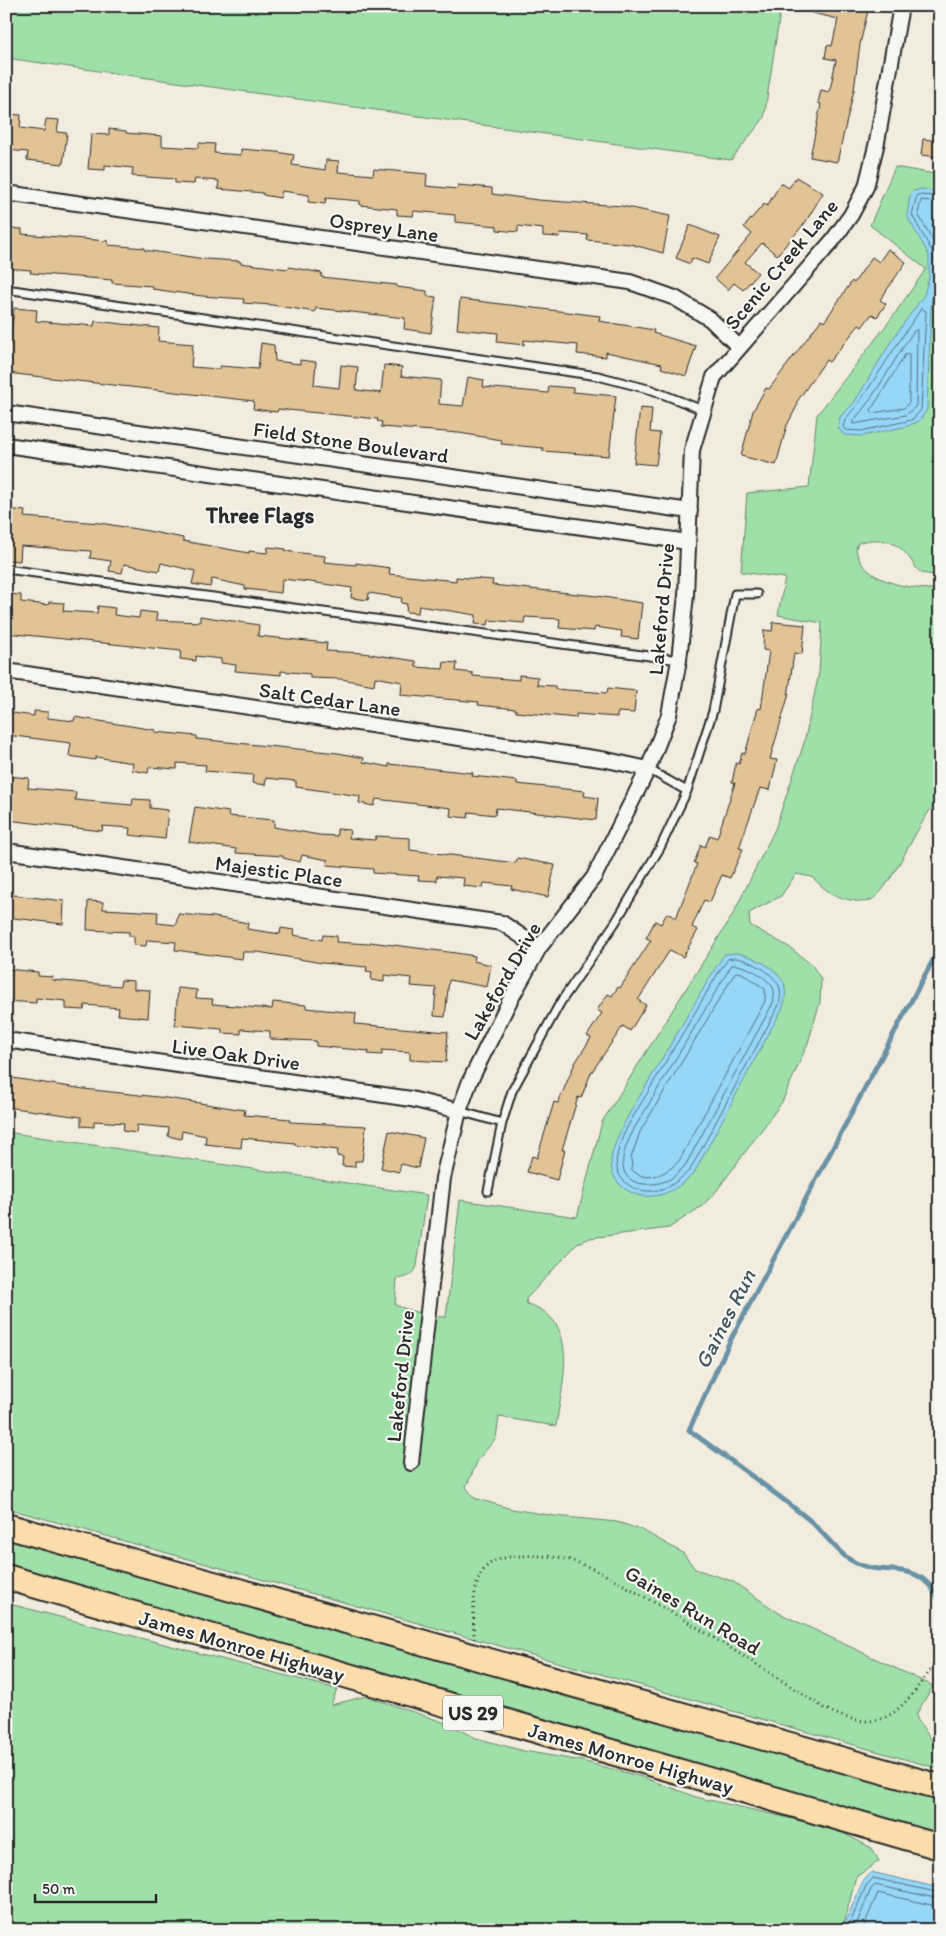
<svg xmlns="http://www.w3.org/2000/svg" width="946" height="1936" font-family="Itim,sans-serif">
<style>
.green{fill:#9fe0a9;stroke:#65866a}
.water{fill:#96d6f7;stroke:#6b92a5}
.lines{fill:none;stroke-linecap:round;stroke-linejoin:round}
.shore{stroke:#566f7d;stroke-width:1}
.stream{stroke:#6b92a5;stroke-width:5}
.building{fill:#e2c395;stroke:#2b2b2b}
.lane-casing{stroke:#2b2b2b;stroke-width:11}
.street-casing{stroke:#2b2b2b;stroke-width:18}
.highway-casing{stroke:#2b2b2b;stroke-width:28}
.path{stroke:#2b2b2b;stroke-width:3;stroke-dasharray:1 4;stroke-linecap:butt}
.lane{stroke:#f6f6f2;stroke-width:7}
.street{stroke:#f6f6f2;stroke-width:14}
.highway{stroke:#faddab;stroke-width:24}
.labels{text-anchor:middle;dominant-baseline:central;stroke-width:4.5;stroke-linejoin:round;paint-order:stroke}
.shield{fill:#f6f6f2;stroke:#686867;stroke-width:1}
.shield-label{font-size:20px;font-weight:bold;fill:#2b2b2b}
.street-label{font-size:21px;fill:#2b2b2b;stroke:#f6f6f2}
.neighbourhood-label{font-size:22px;font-weight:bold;fill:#2b2b2b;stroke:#f6f6f2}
.water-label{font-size:22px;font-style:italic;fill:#46565e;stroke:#f6f6f2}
</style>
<rect width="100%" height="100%" fill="#f2ecdf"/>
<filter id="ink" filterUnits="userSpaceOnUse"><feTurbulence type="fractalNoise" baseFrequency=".02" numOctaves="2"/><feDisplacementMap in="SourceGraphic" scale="10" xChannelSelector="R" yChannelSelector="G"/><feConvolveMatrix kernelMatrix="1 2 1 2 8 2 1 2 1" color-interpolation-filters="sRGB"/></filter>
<g filter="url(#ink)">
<path class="green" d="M6,6H781L764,118L731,160L6,58Z
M895,167L940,175V576L921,573C914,567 912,560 906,554C894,539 875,537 858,543L856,548C859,582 912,590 940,589V798C917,820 892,892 869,901C864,903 856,901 850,900C832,896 825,890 812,877L796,874L781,896L749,913L750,925L789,947L812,965L821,979L820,1002L808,1043L782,1102L715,1193L702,1206L669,1228L590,1238L577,1244L526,1299L527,1304C582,1319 562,1385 556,1426L499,1417L496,1438L478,1460L466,1487L474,1498L512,1509L555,1516L617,1522L642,1530L683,1553L695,1569L732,1581L779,1613L933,1686L917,1713V1719L940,1752V1769L6,1508V1132L427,1195L417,1266C414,1275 407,1278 397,1279L395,1305C412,1311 428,1317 446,1317L460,1200L577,1217L602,1122L732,916L775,829L804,743L819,673L822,623L778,615L785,578L741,572L747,493L809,487L817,415L891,319L926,269L870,225Z
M6,1538L940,1799V1833L6,1566Z
M6,1603L337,1689L331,1705L366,1696L446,1723L476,1738L524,1751L582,1761L642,1777L696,1797L833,1828L872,1848L879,1861L856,1877L842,1930H6Z"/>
<path class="water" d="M921,189L940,192V262L935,276L931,306L927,410L919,421L908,426L862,436L844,435L838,427L840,417L854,403L892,340L924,295L929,277V255L907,216L910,195L914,191Z
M736,953C752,955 781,969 785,987C786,994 785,1000 783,1007L694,1173C684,1182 676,1190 663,1194C636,1203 605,1184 612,1154C619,1127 636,1103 650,1079C672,1042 694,1004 716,967L725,954Z
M871,1872L940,1888V1930H842L862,1883Z"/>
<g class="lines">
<path class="shore" d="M940,196L917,195L912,215L933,253L934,261L940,262
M940,202L921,200L918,214L940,253
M921,309L926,311L921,410L913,419L907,421L861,431L845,430L843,427C844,417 855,410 860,401C881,370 900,339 921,309Z
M917,330L916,406L906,415L853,424V421C877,395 893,360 914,331Z
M909,354V403L904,408L873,413L871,410L876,402L905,355Z
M736,958C750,960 773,972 779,986C782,992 780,999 779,1005L690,1170C681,1178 674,1185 662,1189C639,1197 612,1182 617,1156C621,1131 640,1107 652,1085C675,1047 697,1008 720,970L728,959Z
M732,965C743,963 768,977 773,988C775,993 774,998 773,1003L685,1166C680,1170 676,1176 670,1179C656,1187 625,1188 623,1166C621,1154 629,1140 634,1129Z
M736,972L742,973L765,989V1001L679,1161C666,1174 647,1184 632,1170L631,1158L640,1132Z
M847,1930L866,1886L873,1878L940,1893
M854,1930L871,1889L875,1885L940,1899
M862,1930L878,1893L940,1907"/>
<path class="stream" d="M940,947L730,1341L689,1430C729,1460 770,1488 808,1519C823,1531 834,1549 849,1559C883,1582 917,1552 940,1602"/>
</g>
<path class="building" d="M805,6H869L860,44L854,90L837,162L810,157L821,104L818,103L821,90L829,92L831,85L836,60L825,58L827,45L832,46L838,19L804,11Z
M6,114L21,115L20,128L44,131L46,119L59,120L57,132L67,133L63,164L27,160L28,152L6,150Z
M109,129L126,131V133L162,136V146L198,148L199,143L215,144L214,153L241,155V149L277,152L294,155L292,165L325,170L326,160L339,161L338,172L373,175L374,169L427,174L426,186L458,189V185L492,188V194L538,200L622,206L670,216L663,253L630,244L587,240L588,235L561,233L560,237L543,236V229L518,226V232L497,230V226L455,222V215L414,211L413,216L397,215V209L360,205V201L326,198L325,204L308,202L309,195L282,191L280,198L263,195V193L218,189L219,181L195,179L194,184L175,183V179L132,176L133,168L105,165V170L88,169L91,134L109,135Z
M923,139L940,141V157L921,155Z
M796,177L823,193L805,223L777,255L762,243L745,262L758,273L743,290L734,283L728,290L715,278L752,234L744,227L764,204L767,206L781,183L789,188Z
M690,225L720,237L708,264L692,258L690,264L676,258Z
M6,228L22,229V234L108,241V245L145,248L144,250L205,259L240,261V263L288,269L289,267L322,273L321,277L397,285V287L427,291V296L436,297L431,333L404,329L405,318L316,308L315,312L272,305L243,303L244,299L202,296L152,289V286L112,283V280L30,273L31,270L6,268Z
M888,249L906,262L880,300L886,304L877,317L872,314L862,327L859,325L829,362L826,360L796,403L798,404L787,425L776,465L741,456L753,411L766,388L769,389L821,320L824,322L852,281L854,283L872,257L879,262Z
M460,299L600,316L599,321L654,330L653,333L696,346L686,376L661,368L662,364L606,352V357L577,354L578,345L524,340V345L497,342L498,333L457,329Z
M14,308L37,310L36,321L94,326L95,321L159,328L158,341L193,344L191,367L220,369V366L258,369L261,343L274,345L275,361L300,364V360L316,362L314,385L339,388L341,365L358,367L356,390L381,393L384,365L402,367L401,376L441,380L439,404L463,406L468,377L484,380L483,387L548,393L549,386L573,388V392L616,396L609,456L543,451V448L501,444L502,440L459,433L381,427L382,422L377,421L378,419L278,409L277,412L253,409L254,401L7,373Z
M640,408L652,409L650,432L660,433L656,465L634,463Z
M7,509L25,511L24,517L100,523L148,531L183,538V541L249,553V551L267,553L268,547L286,549L285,551L325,556L324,562L356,565V563L390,568L389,574L456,581V577L493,580L492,585L597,596L642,603L638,639L621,637L622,631L595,627L594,631L559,628L560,619L525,617L524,623L489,620L488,625L475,624L476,615L419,606L418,613L406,612L407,604L401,603L402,598L369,593L368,600L351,598L352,588L310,582L282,579L281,593L245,589V586L212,579L210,587L192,584L195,571L161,563L159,571L124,564L122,573L109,571L111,561L90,558L91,551L21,546L20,561L8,560Z
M6,594L21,595V602L48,605L49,602L64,603L63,611L97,613L98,606L115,608L114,615L139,618L140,611L157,613L156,620L200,622V616L259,625L258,636L327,643L326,651L363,653L416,661V667L443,669L444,662L457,663L456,671L473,673V676L519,680V675L538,677L537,685L555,686V689L607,693L608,688L636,691L634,713L618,712L617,717L576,714V718L516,712V709L478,705L479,702L401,695L402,682L375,677L374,685L341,679L310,678V674L281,671V675L235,671L236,665L221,663V659L196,656V661L180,659L181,651L6,633Z
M773,622L805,625L802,654L794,653L788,697L770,759L777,760L770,790L760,788L739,848L743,849L730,878L722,875L710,902L704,900L692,927L698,930L683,957L670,950L638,1000L646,1005L630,1031L623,1026L591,1073L581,1098L578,1097L562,1150H565L557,1180L527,1172L532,1156L537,1158L554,1102L558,1103L575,1063L591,1038L587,1036L602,1013L597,1010L608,994L612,996L618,987L620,988L651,940L646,938L655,921L661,924L667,913L676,918L697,864L694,863L701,845L705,847L710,835L717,838L735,783L732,782L736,763L739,764L742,753L745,754L758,708L761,709L769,651L763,650L764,630L772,631Z
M34,711L48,712V718L74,721L75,717L155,730V732L197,736V739L338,753L364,758L363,762L389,767V764L473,773L472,776L517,781V784L585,791L584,796L598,798L596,820L496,808L495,815L469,812L468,818L450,816L451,808L376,799L374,806L359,803L360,796L296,787V781L266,778L265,785L252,783L253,775L205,771L206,765L177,763V769L149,767L148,773L132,770L133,763L96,757L95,760L69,756L71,743L6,735V712L34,716Z
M6,776L29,778L28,788L76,792L75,800L132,805L133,799L150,800V808L168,810L165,839L129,835L130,828L103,826L102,831L7,820Z
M195,807L229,812L228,816L274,820V827L319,835L337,836V829L350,830L349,838L375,840L376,836L410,838V850L516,863L517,858L555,865L548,897L511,889L512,886L484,883L483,888L463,886L464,878L437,876V881L418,880L419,876L373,873V869L327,865L328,860L302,855L300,862L283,858V856L236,853V849L189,842Z
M6,894L64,901L63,924L6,917Z
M88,901L103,902V909L158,912L157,923L176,925L178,914L214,917L248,923L247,929L280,934L281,928L294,930L293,935L322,940L323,935L337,936L336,942L369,944L370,942L456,953L475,956L474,961L491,965L487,987L449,980L445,1017L434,1016L436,988L411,986L412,978L384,975V982L371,980L372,972L366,971L367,967L322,963L258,952H243L242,959L175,950L176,942L147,940L146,946L134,945V936H129V932L87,930Z
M6,969L38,972V976L53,977L52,980L120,986L121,980L134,981V989L150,990L148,1018L118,1015L119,1008L85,1005L84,1010L66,1009V1001L36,998V1003L6,1001Z
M178,988L197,990L196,998L213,999L212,1004L272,1009L273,1002L306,1005V1008L356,1013L355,1024L448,1032L446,1062L410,1060V1052L382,1050V1055L368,1054L369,1051L316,1046V1041L270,1039V1031L241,1029V1034L222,1033V1029L175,1025Z
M6,1077L84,1089L167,1098L245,1110L244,1115L290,1119V1122L366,1126L362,1161H355V1167L342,1166L343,1157L337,1156L338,1150L295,1145V1143L242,1138L241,1148L205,1144L206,1136L182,1131L181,1139L168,1136L169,1128L137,1125L136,1133L123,1131L124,1123L94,1121V1127L81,1126V1117L6,1107Z
M389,1131L424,1138L418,1168L401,1164L399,1172L381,1168Z"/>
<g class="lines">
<g class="lane-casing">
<path id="lane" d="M6,289L598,376L652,390L703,410
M6,569L679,660
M648,769L687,791
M459,1111L502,1123
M488,1191L502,1123L512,1091L560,1003L615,923L660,848L687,791L713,711L735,594H757"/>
</g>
<g class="street-casing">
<path id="street" d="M6,193L630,282L675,298L710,319L738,346
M6,413L690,511
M6,445L688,542
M6,671L607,760L648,769
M6,851L502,923L539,948
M6,1040L411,1099L459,1111
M411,1463L443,1178L459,1111L470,1081L508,1004L539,948L594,877L648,769L669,715L679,660L686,595L692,450L714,377L833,240L851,215L866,187L877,142L901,6"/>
</g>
<g class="highway-casing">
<path id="highway" d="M6,1526L940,1787
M6,1577L940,1847"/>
</g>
<path class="path" d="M474,1639C474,1616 469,1578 491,1563C508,1552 554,1555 573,1561C600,1570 625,1586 650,1600C710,1634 767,1671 824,1708C889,1742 904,1704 940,1657"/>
<use href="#lane" class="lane"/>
<use href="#street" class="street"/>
<use href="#highway" class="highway"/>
</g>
</g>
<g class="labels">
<rect class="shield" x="443" y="1695.5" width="60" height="35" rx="4"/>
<g class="shield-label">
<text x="473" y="1713">US 29</text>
</g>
<g class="street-label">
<text transform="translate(384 227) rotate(8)">Osprey Lane</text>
<text transform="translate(781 264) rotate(-50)">Scenic Creek Lane</text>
<text transform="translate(351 442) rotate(8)">Field Stone Boulevard</text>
<text transform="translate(661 609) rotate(-85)">Lakeford Drive</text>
<text transform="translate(330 699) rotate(8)">Salt Cedar Lane</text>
<text transform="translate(279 871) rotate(8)">Majestic Place</text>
<text transform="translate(502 981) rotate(-60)">Lakeford Drive</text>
<text transform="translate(236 1054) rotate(8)">Live Oak Drive</text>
<text transform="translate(400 1376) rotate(-84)">Lakeford Drive</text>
<text transform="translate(693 1610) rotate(31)">Gaines Run Road</text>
<text transform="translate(242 1646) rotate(16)">James Monroe Highway</text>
<text transform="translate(631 1758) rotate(16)">James Monroe Highway</text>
</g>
<g class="neighbourhood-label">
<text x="260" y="515">Three Flags</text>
</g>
<g class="water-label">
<text transform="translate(725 1319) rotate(-63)">Gaines Run</text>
</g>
</g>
<rect width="946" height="1936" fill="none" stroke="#f6f6f2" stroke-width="25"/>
<rect x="12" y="12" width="921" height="1911" fill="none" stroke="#2b2b2b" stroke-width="2" filter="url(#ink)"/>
<path d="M35 1894v8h121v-8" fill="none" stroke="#2b2b2b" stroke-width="2.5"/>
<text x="42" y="1894" font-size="15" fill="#2b2b2b" stroke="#f6f6f2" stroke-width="4" paint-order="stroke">50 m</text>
</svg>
